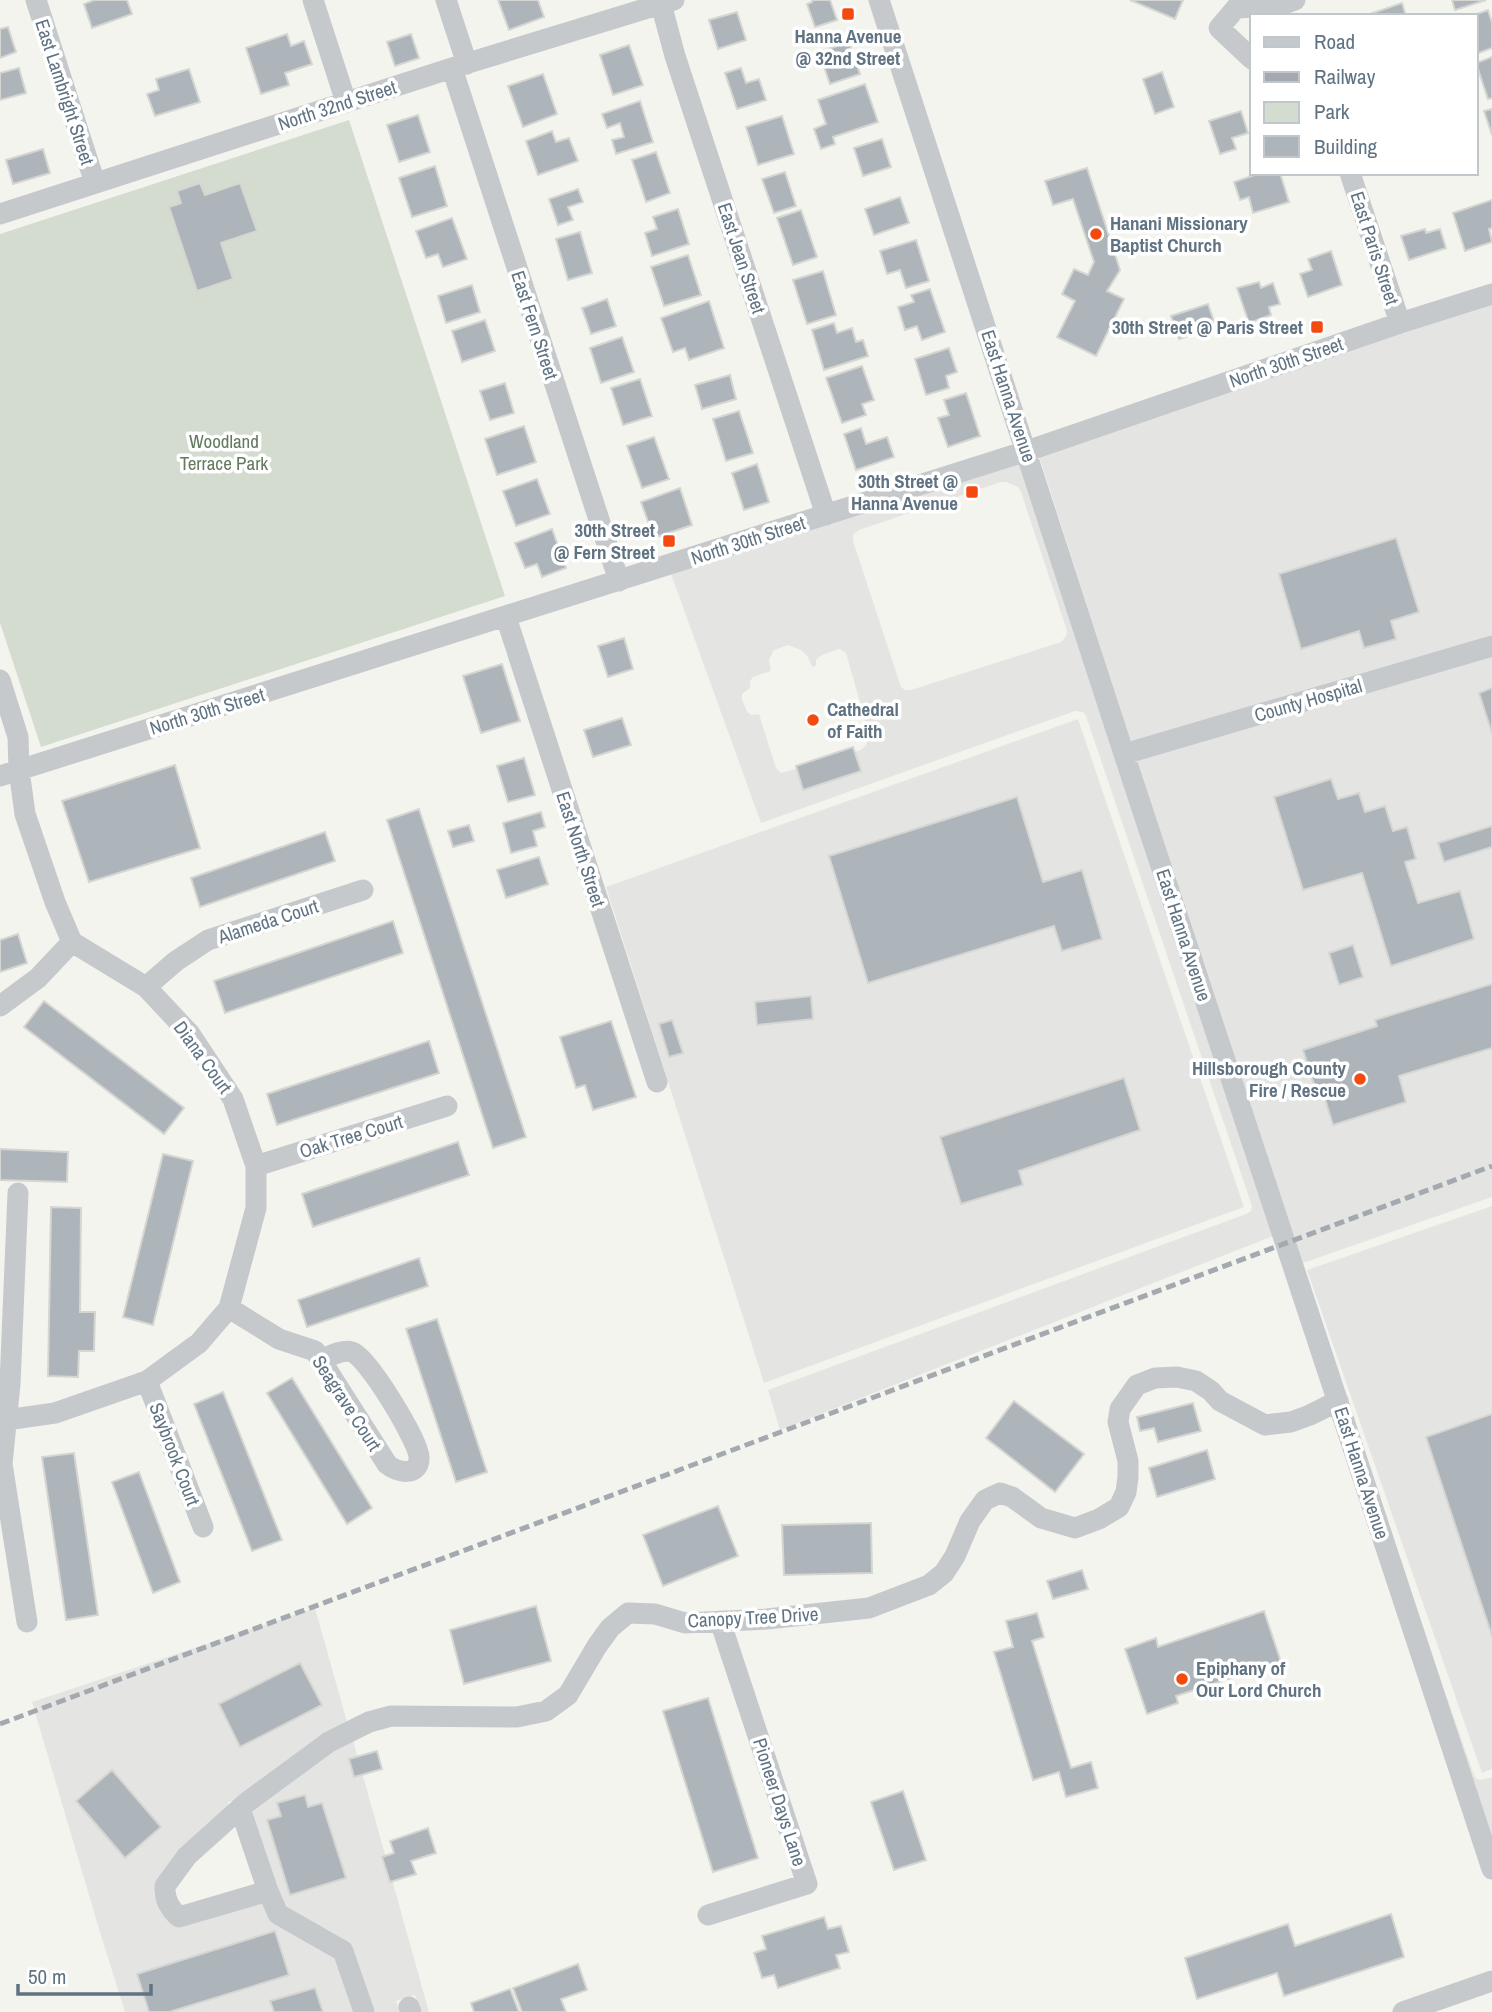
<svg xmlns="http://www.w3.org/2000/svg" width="1492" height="2012" font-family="'Archivo Narrow',sans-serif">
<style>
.built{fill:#e4e5e3;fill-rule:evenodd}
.green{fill:#d4dcd0}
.building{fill:#adb5ba;stroke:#d5d5d2;stroke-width:2}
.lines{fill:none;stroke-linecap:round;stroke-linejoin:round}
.minor{stroke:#c6c9cc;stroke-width:21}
.rail{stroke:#a3a9af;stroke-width:5;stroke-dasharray:10 5;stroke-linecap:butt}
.poi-dot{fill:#f4490f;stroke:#fff;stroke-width:2.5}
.labels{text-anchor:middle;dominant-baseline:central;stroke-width:7;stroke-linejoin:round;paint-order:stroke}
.poi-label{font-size:19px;font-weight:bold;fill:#607383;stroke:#fff;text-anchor:end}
.street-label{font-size:19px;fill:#607383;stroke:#fff}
.park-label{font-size:19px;fill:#647a5f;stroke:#fff}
</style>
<rect width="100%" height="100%" fill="#f4f4ef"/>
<path class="built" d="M1492,304V636L1131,742L1039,456L1403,332Z
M1020,462L1273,1236L780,1430L768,1390L1246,1214L1251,1211L1252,1206L1086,716L1083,712L1075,711L761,823L671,574ZM1001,482H1006L1018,487L1021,492L1067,631L1066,636L1061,642L911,690H905L901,687L853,541V535L859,530ZM788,645L801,650L808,657L812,667L816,666V660L822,655L839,649L846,653L869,734L866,738L867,744L861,750L781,773L776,768L759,714L751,715L747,712L742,699V694L750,688V681L753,677L771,671L769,660L774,650Z
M1492,655V1197L1303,1263L1137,760Z
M1078,719L1244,1207L764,1383L606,887Z
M1492,1206V1769L1482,1773L1307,1270Z
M315,1608L347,1722L235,1800L228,1802L229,1806L155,1886L154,1895L161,1913L172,1923L261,1902L334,1957L353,2012H125L99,1929L32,1702Z
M1443,1686L1474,1775L1477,1779L1482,1780L1492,1777V1836Z
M353,1740L429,2012H422L415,1995L396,2001L400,2012H375L353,1947L349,1943L286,1907L277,1887L252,1810L335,1750Z"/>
<path class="green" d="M349,120L505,596L41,747L0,623V234Z"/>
<path class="building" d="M94,0H127L132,14L92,28L84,4Z
M498,0H538L544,17L509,30Z
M812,0H830L837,20L815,27L807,4L812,2Z
M1130,0H1183L1175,19Z
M1452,0H1486L1455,10Z
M1402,3L1406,16H1364Z
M1488,10L1492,23V48L1476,54V16H1472Z
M737,12L746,40L718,49L709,20Z
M8,27L16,52L0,58V29Z
M287,34L291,46L304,41L312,64L285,73L289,85L261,94L246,48Z
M411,34L419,58L395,66L387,42Z
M849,42L860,74L830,84L819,52Z
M629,45L643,85L613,95L600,55Z
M1492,57V98L1488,99L1476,63Z
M19,68L26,93L0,100V73Z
M741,68L746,83L759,79L766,100L737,109L725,73Z
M189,69L200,102L155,116L147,94L159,90L156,79Z
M1162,72L1174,107L1155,114L1143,79Z
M543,74L557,114L523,127L508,86Z
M865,84L878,122L833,137L835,144L821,149L814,129L826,124L818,100Z
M640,101L653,142L616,154L612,140L624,137L620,123L607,128L602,114Z
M1492,109V135L1484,111Z
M1241,111L1248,133L1232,138L1236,149L1220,154L1209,121Z
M418,115L430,152L399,162L387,125Z
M782,116L794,154L758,165L746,127Z
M552,131L556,142L569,138L578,161L538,175L526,141Z
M882,139L891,167L863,176L854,148Z
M43,149L50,173L13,184L6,160Z
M656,152L670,193L646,202L632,160Z
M435,166L447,206L412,217L399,178Z
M1087,168L1120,270L1107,291L1124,299L1096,356L1057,337L1075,301L1062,294L1074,269L1088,275L1094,262L1073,199L1053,205L1045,181Z
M785,172L796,206L774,213L762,179Z
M1260,173H1280L1289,202L1253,213L1249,197L1240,200L1234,182Z
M200,183L205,195L240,183L257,231L221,243L233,279L197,291L169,207L181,203L177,191Z
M578,189L583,202L568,207L573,220L558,225L549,199Z
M900,197L909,223L874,235L865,209Z
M1492,200V228L1489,229L1492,242L1465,251L1453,213Z
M678,209L689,244L652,256L645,233L657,229L653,217Z
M801,210L817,257L793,265L777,218Z
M452,218L467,259L443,267L438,254L426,258L416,231Z
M1425,229L1426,233L1440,229L1446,248L1409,260L1401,236Z
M580,232L592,273L568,280L556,239Z
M916,240L929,281L906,288L900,270L887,274L880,251Z
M1331,251L1342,285L1308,297L1300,274L1312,270L1308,259Z
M688,255L701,295L664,306L651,267Z
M823,271L836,315L807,324L793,280Z
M1259,282L1261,288L1273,283L1280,304L1269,307L1271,315L1249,323L1237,288Z
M472,285L480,312L446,323L438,296Z
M930,289L945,332L922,340L917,326L905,330L898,307L914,302L911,295Z
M607,299L616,326L591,334L582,308Z
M709,301L724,348L689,360L685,348L673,352L661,318Z
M1208,304L1216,327L1179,339L1171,316Z
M485,320L495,351L462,362L452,331Z
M834,323L837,333L852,328L856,342L863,340L868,356L824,370L812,330Z
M622,337L634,372L601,383L590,348Z
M949,348L957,372L946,376L949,388L926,395L915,359Z
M862,366L874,400L862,404L866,415L842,423L826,378Z
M730,375L736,399L702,409L695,385Z
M640,379L652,416L623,425L611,388Z
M505,383L514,413L490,420L480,391Z
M966,393L980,436L948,447L938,418L949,415L944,400Z
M739,411L753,453L726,461L713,419Z
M524,426L536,462L497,475L485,439Z
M861,428L866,444L887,437L894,457L856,470L844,434Z
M654,437L669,479L642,488L627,446Z
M757,464L769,502L744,510L732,473Z
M537,479L550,514L516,526L503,491Z
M680,488L692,525L654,538L641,502Z
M552,529L566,568L542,577L537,564L525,568L515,543Z
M1396,538L1419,612L1391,621L1396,639L1364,648L1359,631L1301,649L1279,574Z
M624,638L633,669L608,677L598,646Z
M502,664L520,721L481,733L463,676Z
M1492,688V733L1479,693Z
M622,718L631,745L593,757L584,730Z
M853,747L861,771L803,790L796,766Z
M524,758L535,795L508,802L497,766Z
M175,765L200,848L89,882L62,801Z
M1331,779L1338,799L1359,793L1365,812L1385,806L1393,831L1407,827L1416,859L1405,862L1418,903L1460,891L1474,939L1391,966L1362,873L1303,890L1274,797Z
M1017,797L1043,882L1082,870L1102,939L1062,951L1054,926L868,983L829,856Z
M419,809L526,1137L493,1148L387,820Z
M541,812L545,827L533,831L537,846L511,853L503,823Z
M469,825L474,841L453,847L448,831Z
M1492,826V847L1444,862L1438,843Z
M325,832L335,861L200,907L191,878Z
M539,857L548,884L506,898L497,870Z
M393,921L403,953L225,1013L214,981Z
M18,934L27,963L0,972V940Z
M1353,945L1363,977L1339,985L1329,953Z
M1492,984V1048L1399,1076L1406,1102L1333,1125L1324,1096L1318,1097L1303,1050L1377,1026L1375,1020Z
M811,996L813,1019L757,1025L755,1002Z
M44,1001L184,1108L164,1134L24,1027Z
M672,1020L683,1053L669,1057L659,1024Z
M611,1021L636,1097L593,1110L585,1085L576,1088L560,1037Z
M429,1041L439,1073L277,1125L267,1094Z
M1124,1078L1140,1130L1019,1171L1023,1185L961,1204L940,1137Z
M458,1142L469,1175L313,1227L302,1194Z
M0,1149L68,1152L67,1182L0,1180Z
M163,1154L193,1161L153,1325L123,1317Z
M51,1207L81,1208L80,1312H95L94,1351H79L78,1377L48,1376Z
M419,1258L428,1286L307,1327L298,1300Z
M437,1319L487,1472L456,1482L406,1329Z
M292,1378L372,1508L347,1524L267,1393Z
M223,1392L282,1540L252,1551L194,1404Z
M1014,1401L1084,1454L1055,1492L986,1438Z
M1193,1403L1201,1431L1158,1442L1154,1428L1140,1431L1137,1417Z
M1492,1414V1636L1426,1437Z
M1207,1450L1215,1479L1157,1497L1149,1468Z
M74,1453L98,1615L66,1620L42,1457Z
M139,1472L180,1582L153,1593L112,1482Z
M718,1506L738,1556L663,1586L643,1535Z
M871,1523L872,1573L784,1575L782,1525Z
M1082,1570L1088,1589L1053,1599L1047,1581Z
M536,1606L551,1661L464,1684L450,1630Z
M1264,1611L1281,1662L1176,1696L1178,1703L1147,1714L1125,1649L1156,1638L1158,1647Z
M1037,1613L1044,1637L1032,1641L1071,1768L1091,1762L1098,1788L1066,1797L1059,1772L1033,1780L994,1652L1013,1647L1006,1621Z
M300,1663L322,1705L240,1747L219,1704Z
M708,1698L758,1858L713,1872L663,1711Z
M377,1751L382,1769L354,1777L349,1759Z
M112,1770L161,1827L125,1858L76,1801Z
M903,1791L926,1860L894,1870L871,1802Z
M305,1795L308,1807L322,1803L346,1878L290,1895L267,1820L281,1816L277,1803Z
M428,1828L436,1853L411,1861L416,1874L390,1882L382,1857L394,1853L390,1841Z
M1391,1914L1404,1957L1284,1996L1277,1973L1197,1999L1185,1958L1288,1924L1295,1946Z
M824,1917L828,1929L841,1926L849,1952L836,1955L840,1968L778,1988L774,1975L762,1978L754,1953L766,1949L762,1936Z
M275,1931L289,1975L169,2012H149L137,1974Z
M578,1964L587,1990L561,1999L566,2012H522L513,1988Z
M315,1988L323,2012H274L270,2001Z
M510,1989L519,2012H474L471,2003Z"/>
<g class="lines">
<path class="minor" d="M36,0L95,183
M313,0L346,102
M446,0L467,64
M660,0L675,56L826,515
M879,0L1124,754L1492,1869
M1252,59L1219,28L1236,8L1279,6L1295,0
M452,68L619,581
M1350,173L1400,323
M0,214L452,68L674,0
M506,617L657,1082
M0,680L18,737L19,770L25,814L55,902L72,942L146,987L190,1034L233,1099L256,1166V1208L229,1308L199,1343L147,1381L55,1413L6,1420L0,1423
M1124,754L1492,646
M0,776L1027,451L1400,323L1492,294
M146,987L176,961L208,940L363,890
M0,1006L38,978L72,942
M256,1166L447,1106
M18,1193L10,1384L2,1464L27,1622
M229,1308L279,1339L315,1351L387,1464C397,1473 420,1477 419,1457C418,1440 367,1356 352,1352C342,1349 330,1356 321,1360
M147,1381L203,1527
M240,1808L268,1891L278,1914L343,1951L364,2012
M268,1891L179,1917C170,1909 164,1899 165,1886L187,1856L246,1803L329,1742L369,1722L391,1716L517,1717L546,1711L568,1695L597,1646L610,1628L628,1613L655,1614L685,1623L767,1619L869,1608L929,1585L944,1573L955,1556L970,1521L985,1500L1000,1493L1012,1497L1041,1518L1075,1528L1099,1519L1119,1507L1126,1492L1128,1477V1461L1118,1422L1120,1409L1137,1385L1155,1378L1177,1377L1196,1381L1211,1391L1220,1401L1265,1425L1291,1422L1310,1415L1338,1401
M708,1915L807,1884L720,1621
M409,2007L411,2012
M1403,2012L1492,1981"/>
<path class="rail" d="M0,1724L1492,1166"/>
</g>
<g class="poi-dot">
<rect x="841" y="7" width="14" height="14" rx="3.5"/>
<circle cx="1096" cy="234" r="7"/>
<rect x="1310" y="320" width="14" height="14" rx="3.5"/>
<rect x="965" y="485" width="14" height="14" rx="3.5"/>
<rect x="662" y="534" width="14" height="14" rx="3.5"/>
<circle cx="813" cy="720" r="7"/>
<circle cx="1360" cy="1079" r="7"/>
<circle cx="1182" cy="1679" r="7"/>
</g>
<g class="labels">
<g class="poi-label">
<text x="848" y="36" text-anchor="middle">Hanna Avenue<tspan x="848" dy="22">@ 32nd Street</tspan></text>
<text x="1110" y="223" text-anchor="start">Hanani Missionary<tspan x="1110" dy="22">Baptist Church</tspan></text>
<text x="1303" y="327">30th Street @ Paris Street</text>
<text x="958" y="481">30th Street @<tspan x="958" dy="22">Hanna Avenue</tspan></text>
<text x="655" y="530">30th Street<tspan x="655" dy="22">@ Fern Street</tspan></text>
<text x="827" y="709" text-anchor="start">Cathedral<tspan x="827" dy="22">of Faith</tspan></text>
<text x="1346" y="1068">Hillsborough County<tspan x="1346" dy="22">Fire / Rescue</tspan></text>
<text x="1196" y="1668" text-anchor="start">Epiphany of<tspan x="1196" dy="22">Our Lord Church</tspan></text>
</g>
<g class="street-label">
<text transform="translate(65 92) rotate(72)">East Lambright Street</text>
<text transform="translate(337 105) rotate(-18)">North 32nd Street</text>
<text transform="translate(1375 248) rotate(72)">East Paris Street</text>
<text transform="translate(742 258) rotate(72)">East Jean Street</text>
<text transform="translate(535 325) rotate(72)">East Fern Street</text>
<text transform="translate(1286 362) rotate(-19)">North 30th Street</text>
<text transform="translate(1009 396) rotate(72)">East Hanna Avenue</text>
<text transform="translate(748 540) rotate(-18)">North 30th Street</text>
<text transform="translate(1308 700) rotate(-16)">County Hospital</text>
<text transform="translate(207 711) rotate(-17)">North 30th Street</text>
<text transform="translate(581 849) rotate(72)">East North Street</text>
<text transform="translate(268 921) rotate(-18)">Alameda Court</text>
<text transform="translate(1184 935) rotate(72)">East Hanna Avenue</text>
<text transform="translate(203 1057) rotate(54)">Diana Court</text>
<text transform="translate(351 1136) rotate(-17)">Oak Tree Court</text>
<text transform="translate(347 1403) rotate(57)">Seagrave Court</text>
<text transform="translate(175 1454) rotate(69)">Saybrook Court</text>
<text transform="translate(1362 1473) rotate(72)">East Hanna Avenue</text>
<text transform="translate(753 1617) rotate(-3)">Canopy Tree Drive</text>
<text transform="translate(780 1802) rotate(72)">Pioneer Days Lane</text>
</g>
<g class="park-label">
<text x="224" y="441">Woodland<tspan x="224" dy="22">Terrace Park</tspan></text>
</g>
</g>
<rect x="1250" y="14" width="228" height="161" fill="#ffffff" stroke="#bfc7cd" stroke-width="2"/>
<rect x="1264" y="37" width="35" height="10" fill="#c6c9cc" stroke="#bfc7cd" stroke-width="2"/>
<text x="1314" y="49" font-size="21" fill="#607383">Road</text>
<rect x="1264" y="72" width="35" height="10" fill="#a3a9af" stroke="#bfc7cd" stroke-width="2"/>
<text x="1314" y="84" font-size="21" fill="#607383">Railway</text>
<rect x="1264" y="102" width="35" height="21" fill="#d4dcd0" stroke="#bfc7cd" stroke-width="2"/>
<text x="1314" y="119" font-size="21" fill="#607383">Park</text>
<rect x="1264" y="136" width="35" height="21" fill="#adb5ba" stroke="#bfc7cd" stroke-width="2"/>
<text x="1314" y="154" font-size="21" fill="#607383">Building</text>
<path d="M18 1984v10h133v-10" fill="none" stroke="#607383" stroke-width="3.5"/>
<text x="28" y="1984" font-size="21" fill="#607383" stroke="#ffffff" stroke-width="5" paint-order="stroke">50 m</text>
</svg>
